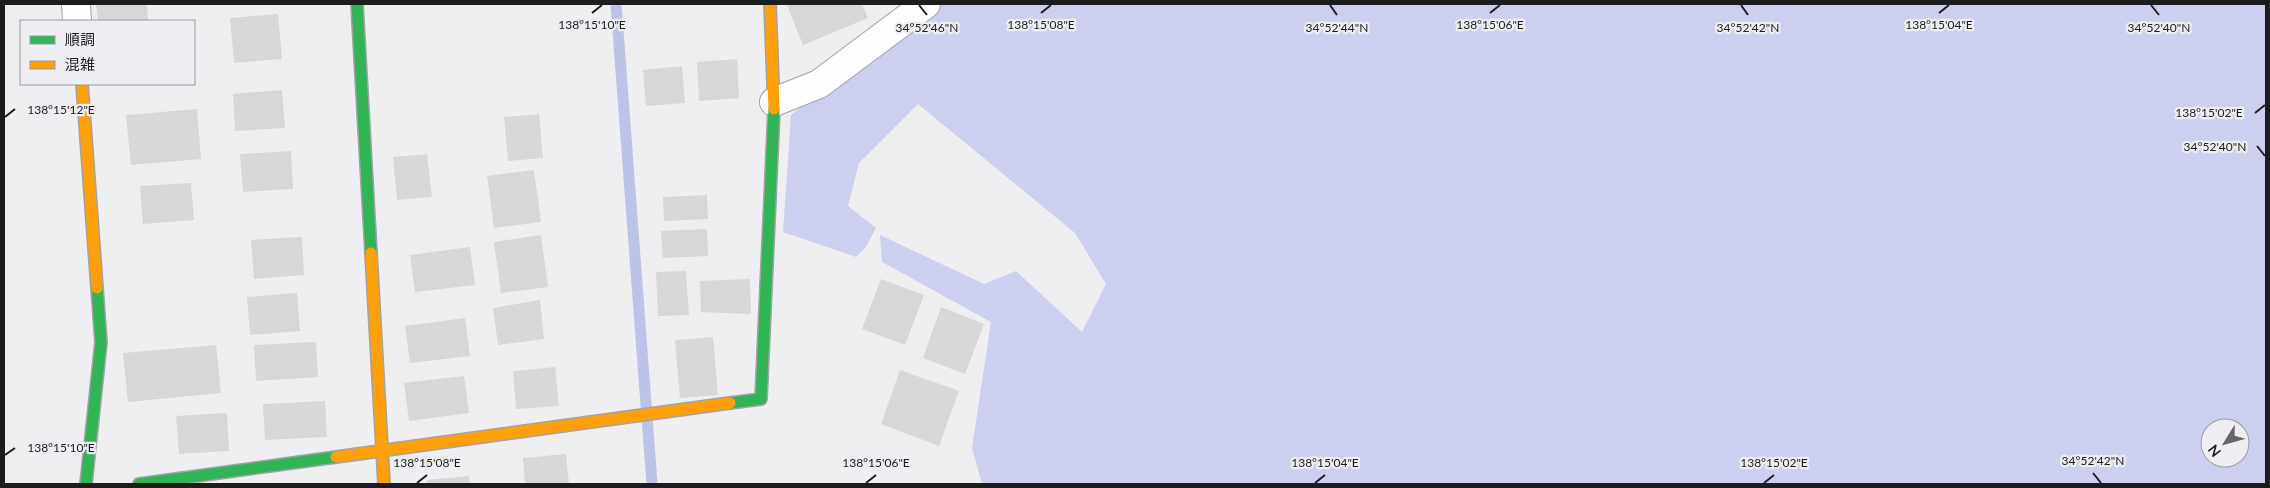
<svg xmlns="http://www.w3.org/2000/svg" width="2270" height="488" font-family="Lato,'Noto Sans JP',sans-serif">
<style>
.forest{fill:#cccfee;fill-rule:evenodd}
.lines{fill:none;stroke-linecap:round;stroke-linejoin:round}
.stream{stroke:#bdc2e9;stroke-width:11}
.building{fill:#d7d7d8}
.street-casing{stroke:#a3a3a5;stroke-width:30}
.fast-casing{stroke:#a3a3a5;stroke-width:14}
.slow-casing{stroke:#a3a3a5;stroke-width:14}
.street{stroke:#fdfdfd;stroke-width:28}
.fast{stroke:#30b455;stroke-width:11}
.slow{stroke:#ff9f0a;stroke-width:11}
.ticks{fill:none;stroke:#1c1d1e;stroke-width:2}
.ticks-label{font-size:12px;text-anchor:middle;fill:#1c1d1e;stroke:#eeeef2;stroke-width:4.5;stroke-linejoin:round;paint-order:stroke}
</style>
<rect width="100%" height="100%" fill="#efeff1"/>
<path class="forest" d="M931,4H2266V484H982L972,448L991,322L882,262L880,235L984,284L1016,271L1082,332L1106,284L1075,233L918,104L859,163L848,206L876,228L866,247L856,257L783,232L791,115ZM2210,428H2240V458H2210Z"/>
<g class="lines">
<path class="stream" d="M616,4L652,484"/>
</g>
<path class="building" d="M96,4H147L148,21H98Z
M789,4H862L868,18L803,45L787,5Z
M278,14L282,59L234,63L230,18Z
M737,59L739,98L699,101L697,62Z
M682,66L685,103L646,106L643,70Z
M282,90L285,128L235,131L233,94Z
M197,109L201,159L131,165L126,115Z
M539,114L543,158L508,161L504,117Z
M291,151L293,189L243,192L240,154Z
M427,154L432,197L397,200L393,157Z
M534,170L541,222L494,228L487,176Z
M191,183L194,220L143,224L140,186Z
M707,195L708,219L664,221L663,197Z
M707,229L708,256L663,258L661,231Z
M541,235L548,287L501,293L494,242Z
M302,237L304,275L254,279L251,240Z
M470,247L475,285L415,292L410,255Z
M686,271L689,315L658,316L656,272Z
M750,279L751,314L701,312L700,281Z
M881,279L924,295L905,345L862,329Z
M297,293L300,331L250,335L247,297Z
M540,300L544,339L498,345L493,308Z
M941,307L984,324L965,374L923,358Z
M465,318L470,356L410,363L405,326Z
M713,337L718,395L680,398L675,340Z
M316,342L318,377L256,381L254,345Z
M216,345L221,393L128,402L123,353Z
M555,367L559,406L516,409L513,371Z
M900,370L959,391L939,446L881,424Z
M464,376L469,413L409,421L404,383Z
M325,401L327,437L265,440L263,404Z
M227,413L229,451L179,454L176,416Z
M566,454L569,484H525L523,458Z
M469,476L470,484H427V480Z"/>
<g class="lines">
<g class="street-casing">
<path id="street" d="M76,4L77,21
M774,102L819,84L926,4"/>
</g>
<g class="fast-casing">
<path id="fast" d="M357,4L371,253
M730,403L761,399L774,109
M86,484L101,342L97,288
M139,484L336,457"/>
</g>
<g class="slow-casing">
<path id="slow" d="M770,4L774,109
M82,84L97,288
M371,253L384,484
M336,457L730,403"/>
</g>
<use href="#street" class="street"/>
<use href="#fast" class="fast"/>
<use href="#slow" class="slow"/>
</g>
<path class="ticks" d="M919,5L927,15M1330,5L1337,15M1741,5L1748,15M2151,5L2159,15M592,13L602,5M1041,13L1051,5M1490,13L1500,5M1939,13L1949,5M2255,113L2265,105M5,117L15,109M2257,146L2265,156M5,455L15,448M2093,473L2101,483M417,483L427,475M866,483L876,475M1315,483L1325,475M1764,483L1774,475"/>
<g class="ticks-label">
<text x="1939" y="29">138°15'04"E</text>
<text x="592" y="29">138°15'10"E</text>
<text x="1041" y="29">138°15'08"E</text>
<text x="1490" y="29">138°15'06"E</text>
<text x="927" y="32">34°52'46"N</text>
<text x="1337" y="32">34°52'44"N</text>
<text x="1748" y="32">34°52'42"N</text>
<text x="2159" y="32">34°52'40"N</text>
<text x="61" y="114">138°15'12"E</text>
<text x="2209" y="117">138°15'02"E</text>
<text x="2215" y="151">34°52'40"N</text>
<text x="61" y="452">138°15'10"E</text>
<text x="2093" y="465">34°52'42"N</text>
<text x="427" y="467">138°15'08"E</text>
<text x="876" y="467">138°15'06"E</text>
<text x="1325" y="467">138°15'04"E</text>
<text x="1774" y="467">138°15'02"E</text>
</g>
<rect width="2270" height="488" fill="none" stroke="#1c1d1e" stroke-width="10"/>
<rect x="20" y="20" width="175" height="65" fill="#eeeef2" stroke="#9a9a9d"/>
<rect x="30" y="36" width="25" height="8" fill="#30b455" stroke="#9a9a9d"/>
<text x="65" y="45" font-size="15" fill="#1c1d1e">順調</text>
<rect x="30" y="61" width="25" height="8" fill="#ff9f0a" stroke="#9a9a9d"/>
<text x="65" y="70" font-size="15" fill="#1c1d1e">混雑</text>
<g transform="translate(2225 443) rotate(233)"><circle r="24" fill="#eeeef2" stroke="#9a9a9d"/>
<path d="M0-4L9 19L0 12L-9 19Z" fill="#666668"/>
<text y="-8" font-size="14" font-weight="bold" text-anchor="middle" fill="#1c1d1e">N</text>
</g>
</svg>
